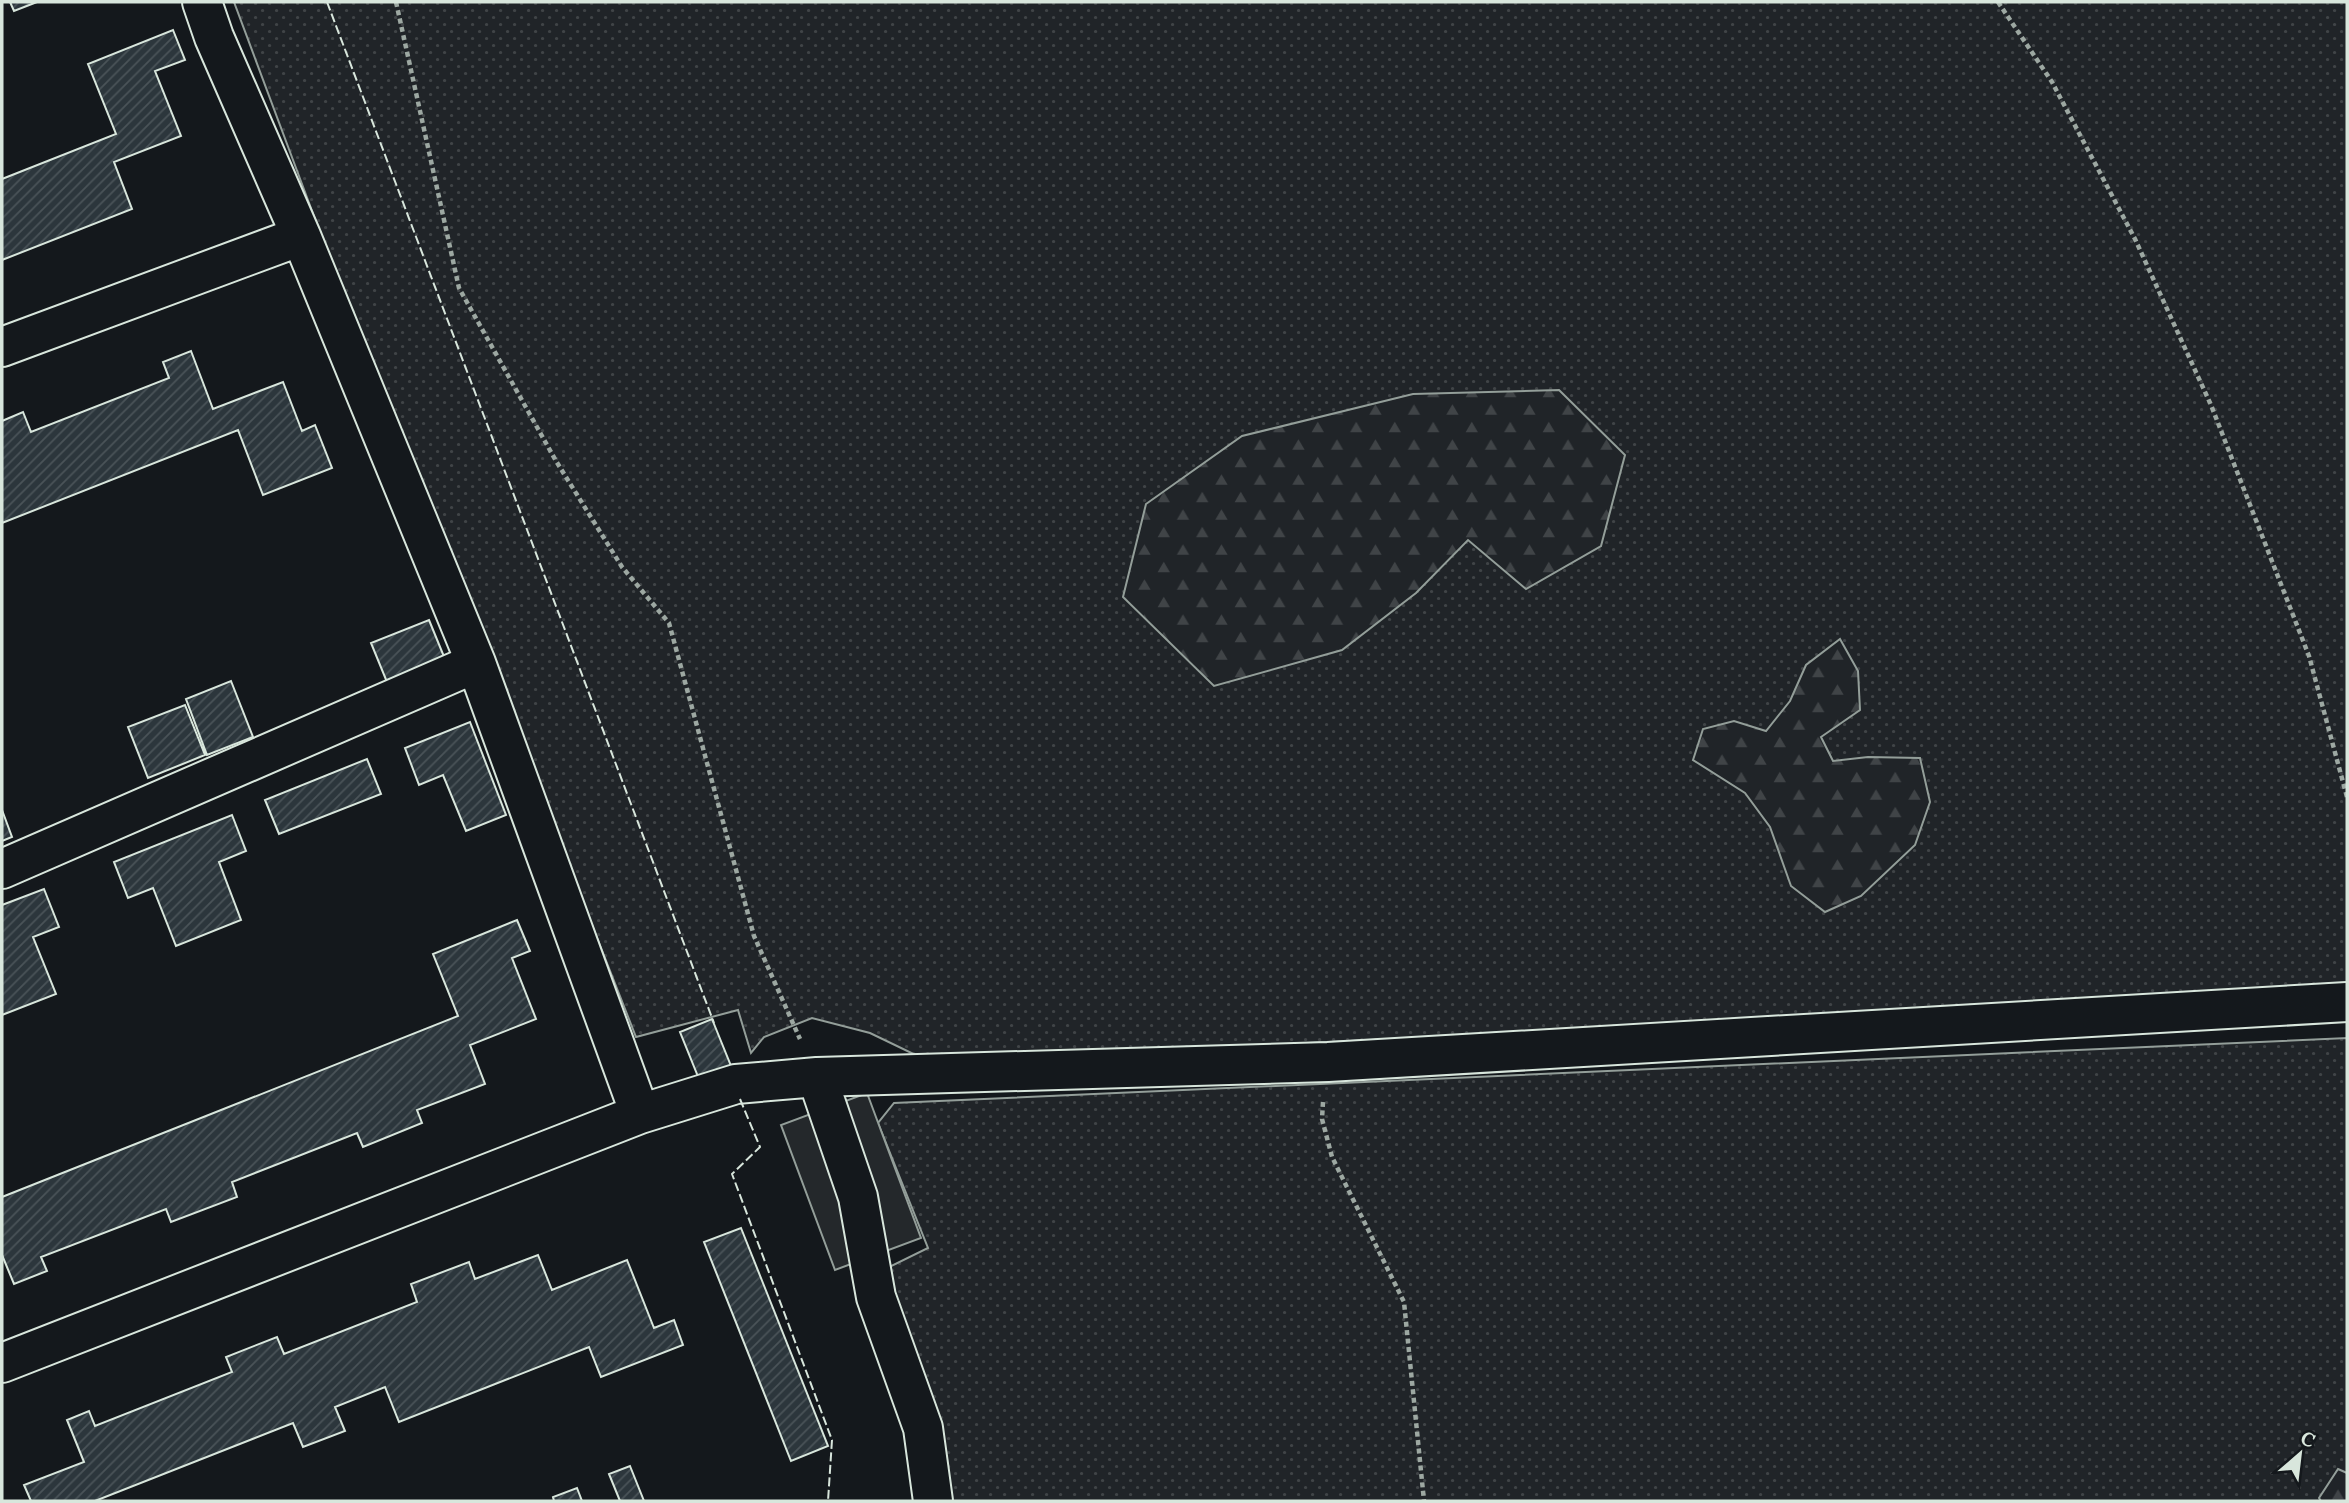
<svg xmlns="http://www.w3.org/2000/svg" width="2349" height="1503" font-family="Lora,serif">
<style>
.grass{fill:url(#grass-dots);stroke:#939e99;stroke-width:2}
.forest{fill:url(#forest-firs);stroke:#939e99;stroke-width:2}
.parking{fill:#24282b;stroke:#939e99;stroke-width:2}
.building{fill:url(#building-hatch);stroke:#d8e6dc;stroke-width:2}
.lines{fill:none;stroke-linecap:round;stroke-linejoin:round}
.minor-casing{stroke:#d8e6dc;stroke-width:42}
.path{stroke:#9da8a2;stroke-width:4.5;stroke-dasharray:5 3.5;stroke-linecap:butt}
.minor{stroke:#14181c;stroke-width:38}
.fence{stroke:#d8e6dc;stroke-width:2;stroke-dasharray:9 3.5;stroke-linecap:butt}
</style>
<defs>
<pattern id="grass-dots" width="8" height="8" patternUnits="userSpaceOnUse" patternTransform="scale(1.75)"><rect width="8" height="8" fill="#202428"/><path d="M2 2h.1M6 6h.1" fill="none" stroke="#404447" stroke-width="1.8" stroke-linecap="round"/></pattern>
<pattern id="forest-firs" width="22" height="20" patternUnits="userSpaceOnUse" patternTransform="scale(1.75)"><rect width="22" height="20" fill="#202428"/><path d="M5 1l3.5 6h-7zM16 11l3.5 6h-7z" fill="#404447"/></pattern>
<pattern id="building-hatch" width="6" height="6" patternUnits="userSpaceOnUse" patternTransform="scale(1.75)"><rect width="6" height="6" fill="#2c363c"/><path d="M-1 1l2-2M0 6l6-6M5 7l2-2" fill="none" stroke="#4a5358"/></pattern>
</defs>
<rect width="100%" height="100%" fill="#14181c"/>
<path class="grass" d="M234,2H2347V994L928,1061L870,1033L812,1018L764,1037L751,1053L738,1010L636,1037L327,251Z
M2347,1038V1501H942L883,1270L928,1248L878,1123L894,1103Z"/>
<path class="forest" d="M1559,390L1625,455L1601,546L1526,589L1468,540L1416,593L1342,650L1214,686L1123,597L1146,504L1242,436L1413,394Z
M1840,639L1858,671L1860,710L1821,737L1833,761L1868,757L1920,758L1930,802L1915,845L1861,896L1825,912L1791,886L1770,827L1745,793L1693,760L1703,729L1734,721L1766,731L1790,701L1806,665Z
M2338,1469L2347,1473V1501H2321L2319,1498Z"/>
<path class="parking" d="M867,1093L921,1238L835,1270L781,1125Z"/>
<path class="building" d="M10,2H37L14,11Z
M173,30L185,60L155,71L181,136L114,162L132,209L2,260V179L116,134L88,64Z
M191,351L213,409L283,382L302,431L315,425L332,468L263,495L238,430L2,523V421L23,412L31,432L169,378L163,362Z
M429,620L447,664L389,687L371,643Z
M231,681L253,737L207,755L186,699Z
M185,705L205,755L148,778L128,727Z
M470,722L506,815L466,831L443,775L419,785L405,748Z
M367,759L381,794L279,834L265,800Z
M2,810L12,837L2,841Z
M232,815L246,851L219,862L241,920L176,946L153,888L128,898L114,862Z
M44,889L59,927L33,937L56,994L2,1015V905Z
M517,920L530,951L512,958L536,1019L470,1045L485,1084L417,1110L422,1123L363,1147L357,1133L232,1182L237,1197L171,1222L166,1209L41,1257L47,1271L14,1284L2,1255V1197L458,1016L433,954Z
M712,1019L731,1066L699,1079L680,1032Z
M741,1228L828,1446L791,1461L704,1242Z
M538,1255L552,1290L627,1260L654,1328L674,1320L683,1345L601,1377L589,1347L399,1422L385,1387L335,1407L345,1431L303,1447L293,1423L95,1501H31L24,1485L84,1462L67,1420L89,1411L95,1426L232,1372L226,1357L277,1337L284,1354L417,1302L411,1284L469,1262L475,1279Z
M630,1466L644,1501H620L609,1474Z
M577,1488L582,1501H554L553,1497Z"/>
<g class="lines">
<g class="minor-casing">
<path id="minor" d="M202,2L214,37L301,236L476,663L640,1114
M2,347L301,236
M2,869L476,663
M817,1077L858,1197L876,1297L923,1428L933,1501
M2,1363L640,1114L736,1084L817,1077L1328,1062L2347,1002"/>
</g>
<path class="path" d="M396,2L459,288L556,461L622,567L669,623L754,936L800,1039
M1998,2L2052,82L2135,239L2211,405L2309,656L2347,797
M1323,1102L1322,1119L1332,1157L1404,1302L1424,1501"/>
<use href="#minor" class="minor"/>
<path class="fence" d="M327,2L714,1023
M740,1099L760,1147L732,1174L832,1440L828,1501"/>
</g>
<rect width="2349" height="1503" fill="none" stroke="#d8e6dc" stroke-width="7"/>
<g transform="translate(2300 1454) rotate(28)" stroke="#14181c" stroke-width="5" paint-order="stroke">
<path d="M0-5L12 26L0 18L-12 26Z" fill="#d8e6dc"/>
<text y="-10" font-size="19" font-weight="bold" text-anchor="middle" fill="#d8e6dc">С</text>
</g>
</svg>
